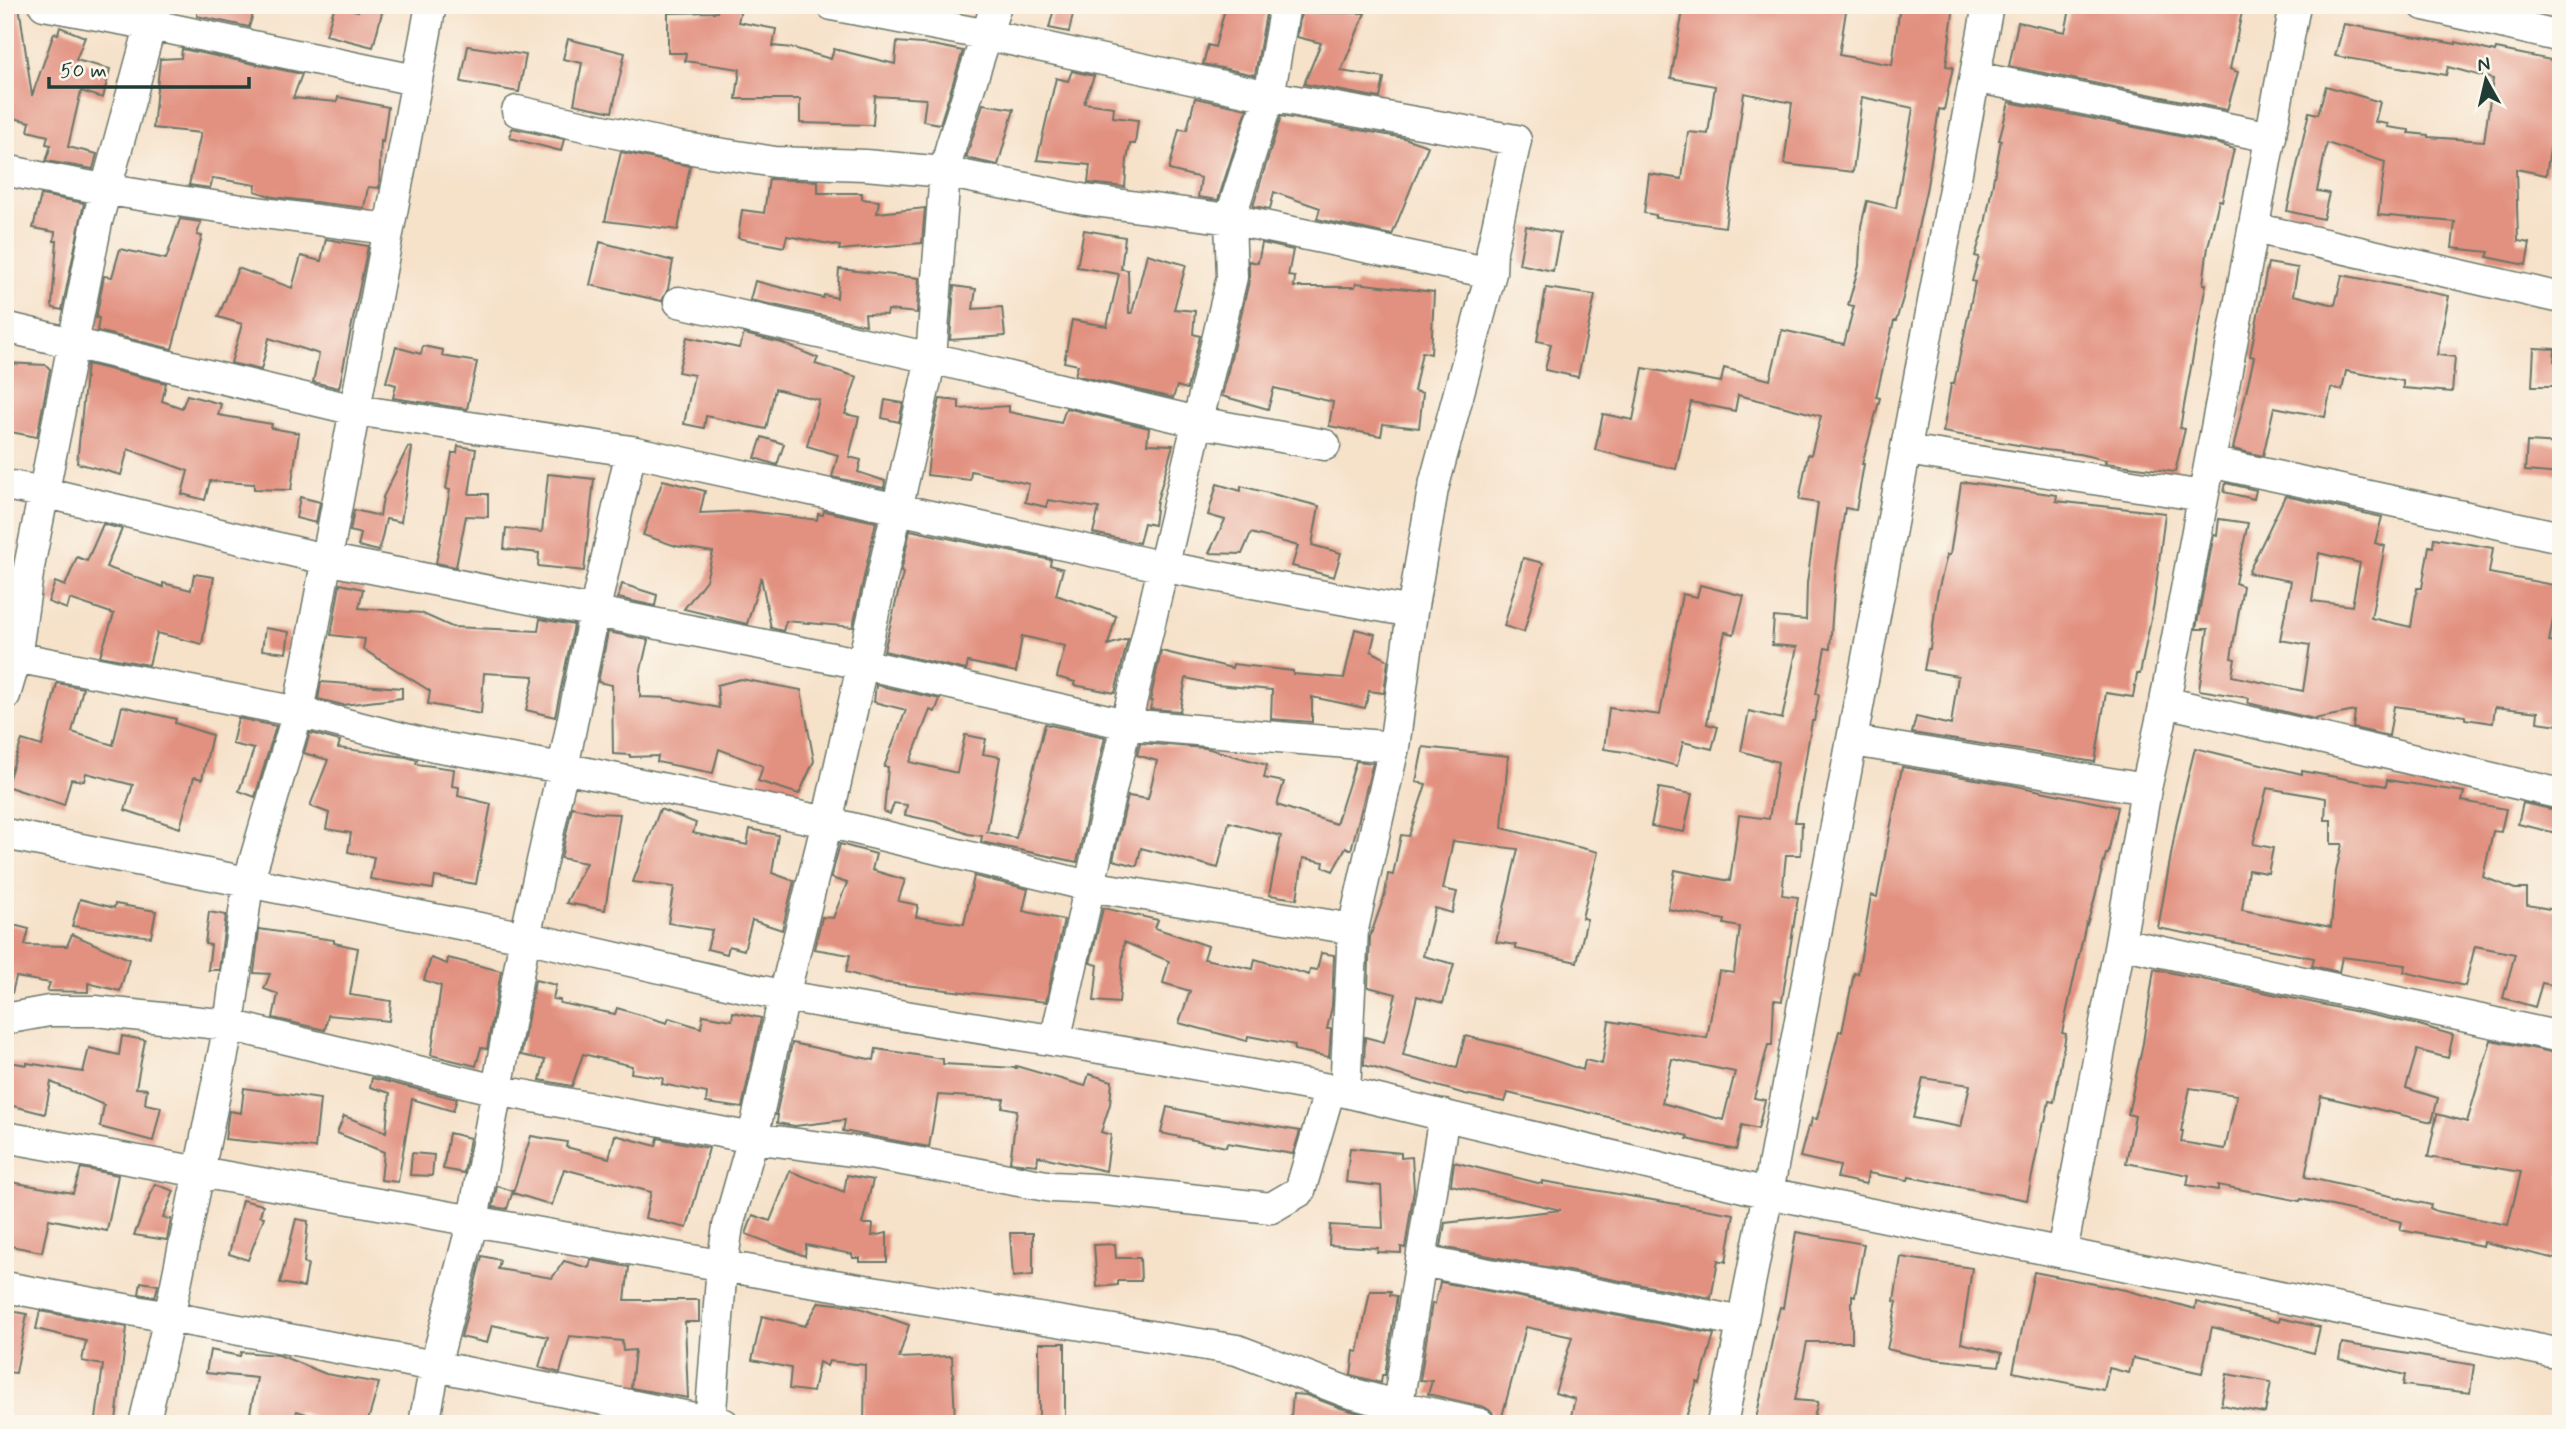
<svg xmlns="http://www.w3.org/2000/svg" width="2566" height="1429" font-family="Mynerve,sans-serif">
<style>
.building{fill:#e2907f;fill-rule:evenodd}
.lines{fill:none;stroke-linecap:round;stroke-linejoin:round}
.street-casing{stroke:#6a7668;stroke-width:33}
.street{stroke:#fff;stroke-width:30}
</style>
<rect width="100%" height="100%" fill="#fbf7ec"/>
<filter id="ink" filterUnits="userSpaceOnUse"><feTurbulence type="fractalNoise" baseFrequency=".0143" numOctaves="2"/><feDisplacementMap in="SourceGraphic" scale="14" xChannelSelector="R" yChannelSelector="G"/><feConvolveMatrix kernelMatrix="1 2 1 2 8 2 1 2 1" color-interpolation-filters="sRGB"/></filter>
<filter id="wash" filterUnits="userSpaceOnUse"><feTurbulence type="fractalNoise" baseFrequency=".00686" numOctaves="4" result="noise"/><feDisplacementMap in="SourceGraphic" scale="28" xChannelSelector="R" yChannelSelector="G"/><feGaussianBlur stdDeviation="1.57" result="paint"/><feColorMatrix in="noise" values="0 0 0 0 0 0 0 0 0 0 0 0 0 0 0 0 0 1.4 0 .05"/><feComposite in="paint" operator="in"/></filter>
<g filter="url(#wash)">
<rect width="100%" height="100%" fill="#f6e1c9"/>
<g id="blocks">
<path class="building" d="M5,5H19L32,96L54,33L58,34L60,27L85,37L76,60L110,69L103,98L81,91L68,147L97,154L93,169L46,161L51,145L46,144L48,136L28,131L30,122L5,116Z
M197,5H219L253,14L249,27L197,16Z
M335,5L358,11L359,5H384L373,47L326,35Z
M719,5H742L738,22L776,29L773,46L793,48L831,59L834,49L895,64L897,42L933,45L963,51L940,124L923,121L926,99L875,96L873,125L800,123V99H736L740,69L685,61L686,53H668V13L717,12Z
M1055,5H1075L1069,32L1049,28Z
M1226,5H1252L1267,8L1255,75L1203,64L1208,45L1215,47Z
M1684,5H1847L1839,55L1892,65L1900,5H1954L1946,66L1953,67L1944,110L1939,109L1927,186L1903,298L1896,321H1894L1876,397L1880,398L1862,464H1864L1856,510L1845,508L1835,576L1830,649L1825,648L1816,694L1819,695L1814,721H1812L1795,822H1802L1801,855H1786L1782,895L1798,897L1782,1001L1774,1000L1772,1045H1768L1754,1098L1765,1100L1758,1129L1742,1125L1736,1150L1687,1139L1688,1136L1508,1093L1505,1102L1465,1094L1364,1065L1365,1037L1384,1042L1396,994L1368,987L1370,937L1385,894L1388,874L1393,875L1401,835L1409,836L1426,784L1416,782L1423,747L1508,756L1502,828L1598,852L1582,918L1587,919L1577,962L1516,949V945L1496,942L1518,849L1453,841L1443,889L1457,892L1452,913L1435,908L1423,956L1454,964L1443,1003L1417,996L1403,1055L1457,1068L1465,1036L1512,1047L1583,1070L1585,1060L1602,1064L1609,1021L1707,1038L1719,971L1734,973L1740,927L1724,924L1725,920L1668,909L1675,870L1730,881L1739,815L1769,819L1778,762L1741,751L1749,711L1782,719L1797,647L1772,645L1774,617L1806,620L1807,583L1818,503L1799,500L1808,454L1811,455L1821,416L1738,395L1735,411L1691,402L1676,469L1595,450L1603,414L1633,420L1643,368L1721,382L1724,368L1770,380L1782,330L1844,344L1854,306L1848,305L1859,266L1861,226L1867,201L1896,208L1913,108L1862,97L1853,172L1784,164L1792,103L1744,93L1725,227L1655,218L1656,215L1644,213L1649,174L1682,179L1688,132L1708,134L1715,86L1671,78ZM1672,1059L1735,1072L1723,1120L1662,1103Z
M2071,5H2234L2233,10L2242,12L2230,69L2238,72L2227,110L2009,66L2018,22L2065,32Z
M1301,13H1365L1341,71L1384,78L1380,98L1304,84L1321,43L1297,37Z
M2344,24L2456,44V42L2495,52L2496,49L2561,62V82L2546,175L2516,169L2518,241L2530,243L2526,265L2487,257L2489,252L2452,248L2455,222L2378,215L2385,162L2327,143L2317,191L2329,193L2323,219L2287,211L2309,112L2318,114L2326,86L2380,102L2375,122L2388,124L2387,127L2409,130V133L2428,135V137L2484,141L2493,79L2448,67L2446,75L2335,56Z
M568,39L625,53L612,112L574,104L582,63L563,59Z
M468,46L526,55L519,92L461,82Z
M182,49L302,74L293,98L337,102L338,97L388,107L383,142L381,141L379,188L368,187L364,208L273,197L255,191L256,185L213,178L210,188L189,185L201,133L153,128L160,59L181,58Z
M1072,71L1094,76L1084,103L1114,107L1113,117L1138,120L1135,144H1130L1127,160L1125,187L1088,183L1090,165L1037,160L1056,78L1068,81Z
M1195,98L1247,109L1218,200L1198,197L1201,178L1169,170L1179,129L1187,130Z
M2009,102L2219,144L2234,149L2222,201L2219,200L2208,247L2203,284H2206L2180,428L2185,429L2175,472L2105,463L2106,460L2079,454L2046,450L1943,432L1951,384H1954L1975,282L1972,281L1979,257L1975,256L1985,224L2001,140H1999Z
M983,104L1014,109L998,165L966,158Z
M1281,116L1404,138L1428,146L1392,235L1317,219L1320,208L1274,192L1270,209L1253,206Z
M512,128L564,139L561,151L510,138Z
M621,152L690,166L678,230L605,221Z
M769,179L818,181V193H862V199L879,201L877,213L925,208L922,243L839,250L840,246L787,236L784,247L738,238L742,210L764,213Z
M41,195L84,203L62,310L53,308L52,305L57,241H54L55,232L33,228Z
M180,219L201,222L197,235L202,236L172,349L97,331L99,318H96L104,276L112,277L120,249L166,259Z
M1526,226L1560,233L1553,271L1519,264Z
M1084,230L1125,237L1121,269L1128,270L1129,313H1132L1147,254L1186,265L1174,309L1195,311L1193,334L1200,336L1187,389L1177,386L1173,398L1075,375L1078,365L1064,362L1072,320L1107,326L1119,274L1077,267Z
M326,239L368,246L339,388L313,382L319,354L269,338L261,370L231,363L242,324L218,317L238,268L292,288L301,256L321,261Z
M600,242L673,261L668,289L662,301L590,285Z
M1262,243L1293,250L1288,276L1295,277L1294,287H1355L1356,283L1434,292L1431,354L1422,352L1414,391L1423,393L1419,428L1383,424L1381,436L1329,426L1333,402L1274,388L1268,409L1222,396L1249,281V261L1258,263Z
M2268,263L2298,268L2293,295L2335,305L2342,275L2449,296L2437,355L2455,357L2452,392L2403,388V381L2346,371L2342,390L2331,388L2325,417L2274,407L2263,456L2233,449L2254,357L2250,356Z
M839,269L919,278L917,313L888,310L887,315L865,314L866,325L750,300L755,281L823,298L824,295L837,298Z
M954,286L976,289L973,309L1002,307L1005,336L950,340Z
M1546,288L1595,295L1578,377L1545,370L1551,344L1537,341Z
M744,334L782,343L818,358L815,364L857,377L845,414L859,417L849,457L861,460L858,472L885,481L884,488L832,477L838,455L807,446L819,400L775,389L766,429L706,416L704,428L684,424L694,375L678,372L687,337L739,348Z
M423,346L443,350L442,356L477,362L467,409L393,398L396,385L386,382L396,347L421,354Z
M2534,348L2555,349L2554,361L2561,362V386H2532Z
M5,363L46,365L50,369L37,437L5,431Z
M87,364L166,383L162,401L182,408L187,395L221,404L218,415L272,424L271,428L299,433L291,490L254,489V484L210,481L205,500L182,494L188,471L128,449L121,475L77,463Z
M940,399L959,401V409L1009,406V412L1061,423L1066,408L1149,428L1147,444L1173,445L1157,501L1154,525L1144,523L1139,543L1093,533L1099,508L1048,500L1046,507L1025,502L1029,484L971,471L970,480L927,475L932,433Z
M885,400L903,403L899,422L882,418Z
M762,437L784,444L777,465L755,458Z
M2527,442L2561,444V474L2525,471Z
M458,446L476,449L469,494H488V517L466,516L456,567L436,563L450,490L446,489L452,453H457Z
M408,447L412,448L401,522L386,519L379,551L358,546L361,534L350,531L354,510L380,516L383,497Z
M548,474L594,479L584,571L538,566L539,553L504,549L506,528L542,532Z
M663,480L705,491L700,513L748,511L817,520L818,514L823,515L824,511L876,522L853,627L786,621L783,631L771,628L761,577L747,624L684,609L706,580L713,552L676,546L643,535Z
M1967,482L2057,495L2056,501L2165,513L2154,603L2140,674H2137L2133,697L2106,693L2095,762L1912,733L1916,717L1951,725L1958,676L1924,670L1928,649H1930L1937,595L1947,555H1950L1961,483Z
M2226,483L2256,490L2254,499L2224,492Z
M1217,484L1241,491V486L1319,506L1312,545L1341,553L1334,577L1292,566L1298,546L1251,533L1242,554L1209,553L1225,520L1208,515Z
M2285,496L2382,517L2375,543L2385,546L2371,618L2411,627L2417,588H2422L2429,546L2433,547L2434,538L2493,548L2489,573L2559,586L2549,642L2561,644L2559,725L2537,722L2538,712L2495,707L2493,723L2465,719V716L2394,706L2389,736L2353,728L2355,711L2314,719L2248,703L2249,698L2199,690L2208,629H2196L2214,534L2217,535L2219,519L2248,523L2235,583L2243,586L2231,658L2235,659L2232,676L2303,691L2310,645L2280,640L2291,581L2248,573ZM2319,553L2360,563L2352,606L2312,601Z
M300,497L320,502L316,523L296,518Z
M103,524L122,529L106,567L163,587V583L191,590L194,574L214,577L202,644L157,633L149,665L100,656L114,614L70,599L67,609L48,602L55,582L65,586L77,557L87,561Z
M910,530L1051,560L1050,565L1063,569L1056,595L1116,616L1108,645L1128,639L1115,693L1074,685L1075,682L1057,677L1065,646L1022,636L1016,672L968,662L966,670L884,651L903,573L901,572Z
M1523,558L1543,563L1524,632L1504,626Z
M340,584L363,589L359,608L421,613L452,627L538,631L540,619L574,625L555,717L526,710L534,676L484,673L481,714L428,704L430,691L363,649L365,639L331,635Z
M622,584L657,595L655,606L618,598Z
M1700,585L1744,596L1734,634L1725,632L1715,674L1707,724L1718,727L1712,749L1683,742L1677,766L1625,752L1604,749L1609,708L1660,715L1682,594L1697,597Z
M265,628L289,632L286,653L262,650Z
M1355,629L1375,634L1371,651L1388,660L1384,693L1369,691L1365,708L1312,697V722L1271,719L1272,690L1216,685L1186,678L1180,711L1150,709L1152,701H1150L1161,651L1232,668L1233,664L1293,671V674L1344,678Z
M608,632L648,640L640,674V697L670,698L719,708L717,685L741,679L801,690L814,761L799,794L758,781L763,766L719,749L713,773L657,762L658,756L630,757V755L613,754L612,685L598,682Z
M321,682L402,688V698L343,705L318,699Z
M57,683L83,688L72,732L113,745L122,706L176,719L175,723L212,735L202,779L194,777L180,828L125,810L133,785L86,773L84,781L71,779L64,805L6,786L22,740L42,746Z
M876,685L940,699L935,712L930,710L910,762L957,773L965,735L986,739L983,754L1000,757L987,832L1016,838L1045,724L1105,737L1077,862L981,842L982,836L968,834L937,822L905,815L907,805L894,803L890,814L884,812L888,767H884L906,710L874,702Z
M238,718L276,726L255,797L239,791L254,749L232,744Z
M310,733L340,741L338,748L406,757L417,760L416,764L454,769L452,786L459,787L458,796L491,804L476,884L435,877L433,889L370,879L374,857L348,852L351,833L326,829L329,813L310,806L328,760L304,753Z
M1140,743L1206,748L1267,765L1264,778L1284,782L1277,805L1336,824L1356,761L1373,763L1351,850L1346,847L1333,871L1323,867L1324,862L1303,858L1297,899L1269,895L1281,836L1229,822L1218,868L1141,848L1137,866L1113,860L1128,796L1148,799L1157,761L1137,755Z
M2195,748L2302,774V771L2386,786L2387,780L2464,792L2462,801L2506,809L2501,832L2493,831L2483,877L2515,889H2527V905L2561,911V987L2542,983L2535,1007L2503,998L2515,954L2475,946L2465,986L2404,972L2406,965L2342,957L2339,972L2312,966L2314,958L2158,928L2177,821ZM2267,788L2326,798L2325,820H2331V844H2342L2336,872L2331,927L2242,910L2248,870L2268,873L2273,848L2253,844Z
M1902,767L2012,785L2118,807L2108,854H2106L2094,901L2087,924L2086,923L2062,1033L2066,1034L2054,1102L2049,1101L2045,1122H2043L2027,1200L1909,1177L1908,1180L1868,1173L1866,1184L1837,1178L1840,1166L1800,1157L1808,1127H1810L1812,1118L1817,1119L1839,1031L1842,1032L1854,973L1858,974L1871,895L1877,897ZM1923,1078L1970,1085L1961,1127L1913,1118Z
M1659,788L1692,794L1684,832L1651,826Z
M2523,803L2561,811V834L2518,824Z
M572,807L597,813L620,814L605,910L566,903L586,863L561,858Z
M660,809L696,823L693,833L747,845L750,829L778,835L772,873L794,881L782,930L752,920L744,950L729,946L727,954L707,949L712,930L668,923L674,887L633,882Z
M840,844L876,854L872,870L905,880L898,901L918,905L916,917L964,924L974,876L1028,889L1023,911L1064,920L1046,1002L880,982L846,972L850,955L814,949L822,917L833,918L847,883L831,878Z
M80,899L114,908L115,904L156,911L151,937L72,926Z
M1103,908L1158,920L1155,928L1208,946L1204,959L1253,969L1255,959L1309,975L1310,969L1317,970L1321,953L1334,955L1332,1006L1327,1029H1331L1329,1057L1294,1050L1295,1045L1248,1036L1247,1041L1179,1023L1190,991L1163,983L1169,961L1124,942L1119,1003L1094,1001L1098,965L1090,963Z
M209,912L226,915L219,970H208L211,945L205,944Z
M5,923L29,929L25,945L67,946L72,934L129,959L120,991L88,983V992L47,991L50,983L16,977L12,993L5,992Z
M259,929L334,940V943L358,948L350,995L391,1001L389,1021L328,1015L325,1030L273,1018L278,994L264,989L270,974L254,973Z
M431,958L447,964L448,958L501,971L487,1049L481,1048L476,1066L431,1055L441,986L424,980Z
M2154,969L2419,1025L2453,1035L2448,1058L2417,1050L2406,1088L2438,1098L2432,1122L2321,1096L2305,1177L2431,1205L2430,1208L2436,1211L2508,1225L2521,1172L2428,1157L2437,1114L2467,1122L2491,1040L2561,1054V1260L2484,1242L2483,1246L2400,1230L2402,1222L2301,1199L2300,1201L2218,1185V1190L2187,1185L2189,1175L2126,1163L2135,1116L2128,1114L2143,1043ZM2190,1088L2237,1095L2225,1149L2181,1142L2183,1131H2181Z
M535,980L556,985L553,999L560,1000V1003L615,1014L617,1008L667,1023L669,1018L701,1028L703,1015L732,1020L733,1012L761,1018L742,1108L706,1103L707,1093L662,1084L663,1078L631,1073L632,1066L583,1054L572,1086L540,1080L545,1060L521,1055Z
M122,1036L145,1040L136,1088L147,1089L145,1104L161,1107L153,1141L100,1127L104,1105L51,1082L45,1114L5,1104L9,1062L27,1065V1063L83,1072L89,1048L119,1055Z
M792,1043L874,1060L876,1049L943,1059V1064L1016,1068V1066L1085,1086L1089,1074L1112,1081L1110,1104L1101,1132L1111,1135L1106,1171L1038,1156L1037,1165L1010,1162L1017,1110L1002,1107L1004,1099L938,1095L929,1147L843,1131L845,1120L795,1126L777,1123L778,1115H776Z
M372,1078L457,1099L453,1111L412,1099L398,1182L381,1180L384,1152L337,1133L344,1116L386,1132L390,1093L370,1087Z
M244,1088L320,1099L315,1148L225,1139L229,1111L241,1113Z
M1167,1107L1205,1115L1300,1131L1293,1154L1227,1143L1226,1147L1161,1133Z
M449,1133L470,1138L464,1173L443,1169Z
M615,1135L656,1146L658,1138L709,1148L687,1228L645,1218L651,1192L564,1169L552,1205L513,1193L531,1136L567,1142L566,1147L609,1158Z
M1350,1148L1401,1153V1158L1412,1157L1414,1190L1405,1248L1401,1247V1253L1377,1252L1378,1248L1329,1245L1330,1225L1383,1228L1381,1186L1346,1182Z
M412,1153L434,1155L432,1176L410,1175Z
M1454,1162L1542,1184V1181L1734,1214L1726,1262L1718,1260L1711,1298L1441,1247L1445,1223L1561,1210L1451,1185Z
M81,1168L118,1175L107,1231L49,1219L42,1252L5,1245V1181L73,1193Z
M790,1171L844,1192L847,1175L873,1180L862,1224H873L872,1236L887,1233V1262H860V1258H853L852,1254L806,1245L805,1256L746,1234L753,1215L770,1221Z
M155,1184L174,1191L163,1218L171,1219L167,1240L134,1235Z
M497,1186L513,1191L507,1209L493,1207Z
M242,1200L263,1205L260,1216L264,1217L248,1260L229,1254Z
M296,1219L308,1221L304,1263L308,1264L304,1287L280,1283Z
M1796,1232L1864,1244L1855,1296L1852,1295V1342H1807L1795,1400L1818,1402L1812,1424H1755L1774,1331L1780,1307L1783,1308Z
M1010,1233H1033V1275L1013,1277Z
M1115,1244L1116,1258H1140L1141,1281H1118V1285L1097,1287L1094,1245Z
M482,1256L500,1260L498,1269L552,1278L564,1261L589,1268L591,1260L629,1267L625,1300H699V1322H685L688,1398L631,1388L635,1350L623,1351L622,1341L570,1336L560,1373L539,1367L548,1337L492,1325L487,1343L461,1337Z
M1901,1257L1972,1268L1961,1343L2002,1353L1999,1366L1924,1358L1887,1349L1897,1302L1894,1301Z
M2034,1272L2125,1290L2195,1309L2196,1302L2279,1322L2280,1318L2320,1327L2314,1353L2212,1327L2202,1373L2133,1358L2129,1373L2109,1368L2104,1390L2013,1372Z
M141,1282L158,1285L155,1297L139,1294Z
M1440,1282L1714,1334L1700,1383L1697,1382L1684,1424H1569L1575,1399L1555,1393L1572,1337L1526,1327L1500,1424H1497L1492,1412L1484,1407L1428,1394L1432,1381L1420,1380L1432,1303L1435,1304Z
M1370,1291H1391L1390,1295L1397,1296L1385,1375H1382L1381,1383L1351,1375L1354,1351L1358,1352Z
M819,1302L854,1306L909,1325L899,1358L952,1356L955,1420H953V1424H864L865,1365L829,1361L827,1366L819,1362L813,1392L789,1389L791,1368L752,1360L762,1316L805,1326Z
M5,1310L27,1314L16,1373L5,1372Z
M40,1311L127,1327L116,1421L96,1419L103,1365L82,1361L86,1341L36,1329Z
M1039,1343H1065V1424H1039Z
M2342,1343L2474,1365L2470,1393L2403,1385L2405,1375L2339,1359Z
M210,1350L240,1356L241,1352L279,1355L326,1374L379,1383L367,1424H337L297,1411L293,1424H287L250,1413L257,1378L206,1373Z
M2227,1374L2271,1382L2265,1413L2221,1405Z
M1293,1394L1306,1395L1341,1408L1376,1418L1375,1424L1291,1417Z"/>
</g>
</g>
<g filter="url(#ink)">
<use href="#blocks" fill-opacity="0" stroke="#6a7668" stroke-width="2"/>
<g class="lines">
<g class="street-casing">
<path id="street" d="M44,5L152,25L415,80
M832,5L988,35L1269,96L1516,140L1492,250L1491,273L1433,489L1412,612L1394,747
M2424,5L2561,37
M1975,77L2271,137
M517,111L679,147L775,162L865,165L945,172L1086,200L1230,219L1491,273
M5,170C132,197 260,213 389,229
M2254,228L2561,298
M679,302L931,358L1198,422L1325,445
M5,327L355,410L631,451L1165,567L1412,612
M1906,450L2203,496
M2210,462L2561,537
M5,485L43,492L325,559L863,664L1126,724L1394,747L1353,929L1345,1092
M5,655L298,712L434,746L563,768L827,822L1089,886L1353,929
M5,695L16,658L29,567L97,222L156,5
M2165,702L2561,794
M1853,741L2146,789
M5,834L525,937L784,996L1160,1058L1345,1092L1768,1193L2561,1354
M2120,943L2561,1037
M5,1019L49,1011H95L229,1025L496,1090L753,1138L859,1152L1052,1187L1096,1189L1271,1208L1300,1191L1330,1089
M1055,1041L1126,724L1232,277L1230,219L1269,96L1285,5
M5,1137L791,1278L1237,1350L1347,1392L1399,1406L1480,1424
M2062,1252L2120,943L2146,789L2165,702L2295,5
M1421,1261L1743,1322
M5,1287L435,1366L724,1424
M1395,1423L1444,1115
M144,1424L169,1318L229,1025L248,883L298,712L431,5
M424,1424L435,1366L473,1220L525,937L563,768L594,613L631,451
M710,1424L722,1265L728,1226L753,1138L784,996L827,822L931,358L945,172L951,146L996,5
M1722,1424L1768,1193L1988,5"/>
</g>
<use href="#street" class="street"/>
</g>
</g>
<rect width="2566" height="1429" fill="none" stroke="#fbf7ec" stroke-width="28"/>
<g transform="translate(2486 80) rotate(352)" stroke="#fbf7ec" stroke-width="5" paint-order="stroke">
<path d="M0-5L12 26L0 18L-12 26Z" fill="#1f3d34"/>
<text y="-10" font-size="19" font-weight="bold" text-anchor="middle" fill="#1f3d34">N</text>
</g>
<path d="M49 77v10h200v-10" fill="none" stroke="#1f3d34" stroke-width="3.5"/>
<text x="60" y="77" font-size="21" fill="#1f3d34" stroke="#fbf7ec" stroke-width="5" paint-order="stroke">50 m</text>
</svg>
